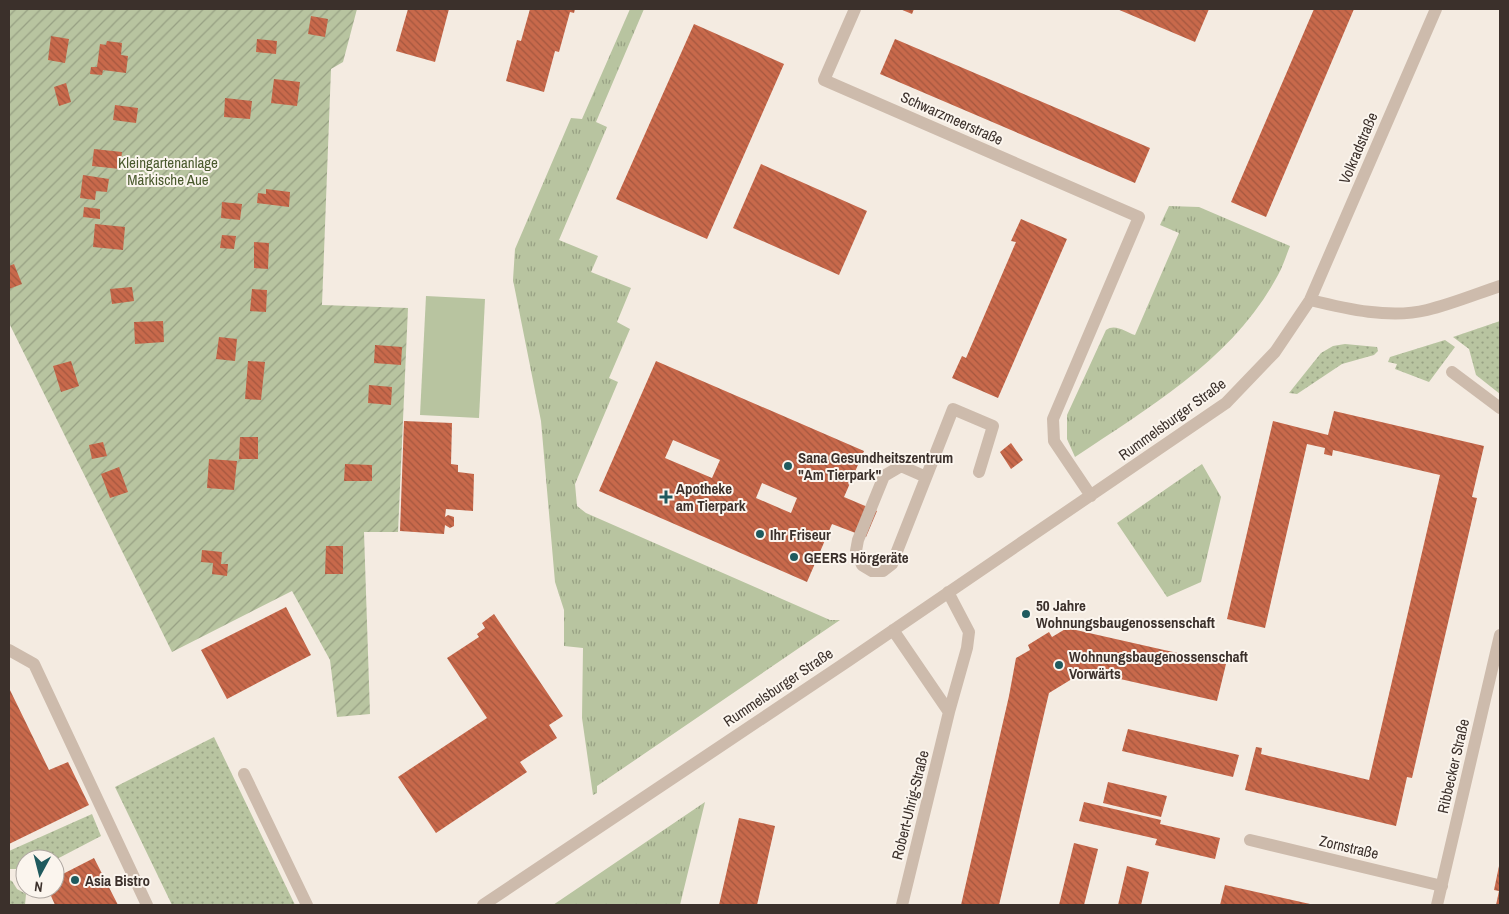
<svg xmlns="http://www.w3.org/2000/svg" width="1509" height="914" font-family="'Archivo Narrow',sans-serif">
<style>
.grass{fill:url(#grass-dots)}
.park{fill:url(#park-tufts)}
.garden{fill:url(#garden-furrows)}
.pitch{fill:#b8c4a0}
.building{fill:url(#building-back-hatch);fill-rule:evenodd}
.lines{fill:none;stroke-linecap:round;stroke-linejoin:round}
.minor{stroke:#cdbbac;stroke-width:12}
.poi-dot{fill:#1f5a5e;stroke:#fbf5ee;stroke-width:2}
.labels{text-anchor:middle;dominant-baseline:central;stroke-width:4;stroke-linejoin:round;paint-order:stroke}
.street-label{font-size:15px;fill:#3b302b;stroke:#fbf5ee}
.park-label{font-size:15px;fill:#4a5a2e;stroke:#fbf5ee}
.poi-label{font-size:15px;font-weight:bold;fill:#3b302b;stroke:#fbf5ee;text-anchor:start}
</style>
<defs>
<pattern id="grass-dots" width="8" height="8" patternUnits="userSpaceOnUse" patternTransform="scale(1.25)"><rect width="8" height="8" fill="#b8c4a0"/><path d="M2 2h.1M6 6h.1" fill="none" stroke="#97a083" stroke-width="1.8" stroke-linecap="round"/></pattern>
<pattern id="park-tufts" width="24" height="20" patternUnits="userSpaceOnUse" patternTransform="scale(1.25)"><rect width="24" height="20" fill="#b8c4a0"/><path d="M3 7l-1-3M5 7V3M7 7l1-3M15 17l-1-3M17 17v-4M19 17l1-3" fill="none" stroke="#97a083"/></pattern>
<pattern id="garden-furrows" width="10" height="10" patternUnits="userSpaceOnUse" patternTransform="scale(1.25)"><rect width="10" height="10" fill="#b8c4a0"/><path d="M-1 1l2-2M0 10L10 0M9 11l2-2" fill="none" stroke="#97a083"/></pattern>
<pattern id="building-back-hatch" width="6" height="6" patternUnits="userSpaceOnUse" patternTransform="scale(1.25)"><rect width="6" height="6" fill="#c8694b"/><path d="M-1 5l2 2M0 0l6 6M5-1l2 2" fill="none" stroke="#a4573f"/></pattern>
</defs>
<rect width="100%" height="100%" fill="#f4ebe1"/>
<path class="grass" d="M1500,321V394L1476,375L1469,349L1453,337Z
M1445,340L1455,347L1429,382L1395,369L1397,364L1388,362L1390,357Z
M1345,344L1377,347L1378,351L1374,355L1342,364L1297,394L1289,393L1321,353L1333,346Z
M214,737L295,905H172L115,787Z
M92,814L101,836L55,860L25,859V869H9V851Z
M9,880L12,881L17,889L26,894L25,905H9Z"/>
<path class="park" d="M630,9H644L596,122L607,127L559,240L598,256L591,272L631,288L617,322L630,329L609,378L618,382L575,484L577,506L586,513L830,620H840L597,786V793L593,795L582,718L583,648L564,646V610L555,582L541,421L513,280L515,249L571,118L582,119Z
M1169,206L1199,207L1290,246C1286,256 1283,266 1278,275C1234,358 1151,406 1075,457L1067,439V415L1106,330C1115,323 1126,332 1135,335L1179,233L1160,225Z
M1202,464L1221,497L1201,582L1167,597L1117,523Z
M705,802L680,905H553Z"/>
<path class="garden" d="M9,9H357L343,62L331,69L322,305L408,308L398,532H364L370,714L337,717L330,660L292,591L172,652L9,323Z"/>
<path class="pitch" d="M426,296L485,299L479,418L420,415Z"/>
<path class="building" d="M408,9H449L435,62L396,51Z
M530,9H575L574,13L570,12L559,52L555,51L544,92L506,81L517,40L521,41Z
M900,9H914L912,14Z
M1117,9H1209L1195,42Z
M1314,9H1354L1266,217L1231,202Z
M311,16L328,19L325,37L308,34Z
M694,24L784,64L707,239L616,199Z
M51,36L69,39L65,63L48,60Z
M257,39L277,41L276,54L256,52Z
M895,39L1150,148L1135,183L880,74Z
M107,41L122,43L121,55L128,56L126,73L103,70L102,75L90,74L91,67H97L100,44L106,45Z
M274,79L300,82L297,106L271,103Z
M66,83L71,102L59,106L54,87Z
M225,98L252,101L250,119L224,117Z
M115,105L138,108L136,123L113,120Z
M94,149L122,152L120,169L92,166Z
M761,164L867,211L839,275L733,228Z
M83,175L109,179L107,192L96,191L95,200L80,198Z
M266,189L290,192L289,207L257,203L258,193L266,194Z
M222,202L242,204L240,220L221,218Z
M84,207L100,209V219L83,217Z
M1021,219L1067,239L998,398L952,378L962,356L966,358L1016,242L1011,241Z
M95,224L125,227L123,250L93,247Z
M222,235L236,236L234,249L220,248Z
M254,242L269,243L268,269L254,268Z
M14,264L22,284L9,289V266Z
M132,287L134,301L112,304L110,289Z
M252,289L267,290L266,312L250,311Z
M163,321L164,342L135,344L134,322Z
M219,337L237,339L235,361L216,359Z
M375,345L402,347L401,365L374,363Z
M71,361L79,386L61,392L53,366Z
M248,361L265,362L261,400L245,399Z
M656,361L864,451L844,497L877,511L866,537L832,524L807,582L599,491ZM673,440L720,460L712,478L665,458ZM762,483L797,498L791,513L756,498Z
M369,385L392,387L391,405L368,403Z
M1334,411L1484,446L1472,497L1477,498L1412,778L1407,777L1396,826L1245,790L1256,747L1262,748L1261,754L1369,780L1440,475L1333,450L1332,456L1324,454L1325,448L1307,444L1265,628L1227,619L1273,421L1328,435Z
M404,421L452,423L451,464L458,465V472L474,474L473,511L446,509L445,517L448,515L454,517V526L450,528L445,525L444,534L400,531Z
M240,437H258V459H239Z
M103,442L107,456L92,459L89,445Z
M1011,443L1023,460L1011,469L1000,452Z
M209,459L237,461L234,490L207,488Z
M345,464L372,465V481H344Z
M119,467L128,492L110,498L101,474Z
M326,546H343V574H325Z
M202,550L222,552L221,564H228L227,576L212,574L213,563L201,562Z
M286,607L311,655L227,699L201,650Z
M494,614L563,716L549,725L557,738L520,762L527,772L436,833L398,777L487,718L447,658L479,637L477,634L485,628L482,623Z
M1067,628L1226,664L1217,701L1085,671L1049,693L999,905H961L1009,696L1016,658L1030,650L1028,645L1049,632L1052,637Z
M9,688L49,770L68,762L89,805L9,844Z
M1128,729L1239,755L1233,777L1122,751Z
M1108,782L1167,796L1161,817L1103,803Z
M1084,802L1161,820L1160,824L1220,838L1215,859L1155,845L1157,839L1079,821Z
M739,818L775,826L757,905H719Z
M1074,843L1098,849L1084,905H1059Z
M94,858L118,905H55L48,889H55V878Z
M1127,866L1149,872L1141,905H1118Z
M1499,866L1500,905H1496L1499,891L1494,890Z
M1225,885L1310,904V905H1220Z"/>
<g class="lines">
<path class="minor" d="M855,9L824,80L1139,217L1053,419L1054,441L1091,496
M1310,300C1347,309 1390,319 1427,310C1452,304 1476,294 1500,286
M1452,372L1500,408
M926,477L901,466L884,476L858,540L856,551L862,565L872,571H883L892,564L953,409L993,426L979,472
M893,630L949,712
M9,650L34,664L147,905
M244,774L307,905
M1250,840L1442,886
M483,905L848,661L1226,403L1275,352L1310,300L1436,9
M902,905L949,712L967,648L969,632L948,592
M1437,905L1500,635"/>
</g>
<g class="poi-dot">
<circle cx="788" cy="466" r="5"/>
<path d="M663.5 489.5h5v5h5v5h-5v5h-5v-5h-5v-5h5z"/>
<circle cx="760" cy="534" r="5"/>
<circle cx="794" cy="557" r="5"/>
<circle cx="1026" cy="614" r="5"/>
<circle cx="1059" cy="665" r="5"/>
<circle cx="75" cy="880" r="5"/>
</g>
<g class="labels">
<g class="street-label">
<text transform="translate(952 118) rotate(24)">Schwarzmeerstraße</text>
<text transform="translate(1358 148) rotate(-67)">Volkradstraße</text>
<text transform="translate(1172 419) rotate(-36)">Rummelsburger Straße</text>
<text transform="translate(778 687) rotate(-34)">Rummelsburger Straße</text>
<text transform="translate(1453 766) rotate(-77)">Ribbecker Straße</text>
<text transform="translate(910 805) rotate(-76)">Robert-Uhrig-Straße</text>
<text transform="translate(1349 847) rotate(13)">Zornstraße</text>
</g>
<g class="park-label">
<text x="168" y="162">Kleingartenanlage<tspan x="168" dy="17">Märkische Aue</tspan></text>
</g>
<g class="poi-label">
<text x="798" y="457">Sana Gesundheitszentrum<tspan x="798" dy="17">"Am Tierpark"</tspan></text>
<text x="676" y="488">Apotheke<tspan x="676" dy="17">am Tierpark</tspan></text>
<text x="770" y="534">Ihr Friseur</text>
<text x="804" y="557">GEERS Hörgeräte</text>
<text x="1036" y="605">50 Jahre<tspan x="1036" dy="17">Wohnungsbaugenossenschaft</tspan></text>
<text x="1069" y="656">Wohnungsbaugenossenschaft<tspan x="1069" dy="17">Vorwärts</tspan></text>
<text x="85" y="880">Asia Bistro</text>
</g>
</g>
<rect width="1509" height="914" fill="none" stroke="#3b302b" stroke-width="20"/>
<g transform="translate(40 874) rotate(187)"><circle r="24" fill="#fbf5ee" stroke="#aea6a0"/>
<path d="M0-4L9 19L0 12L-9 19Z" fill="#1f5a5e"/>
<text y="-8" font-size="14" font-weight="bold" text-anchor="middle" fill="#3b302b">N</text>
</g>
</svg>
